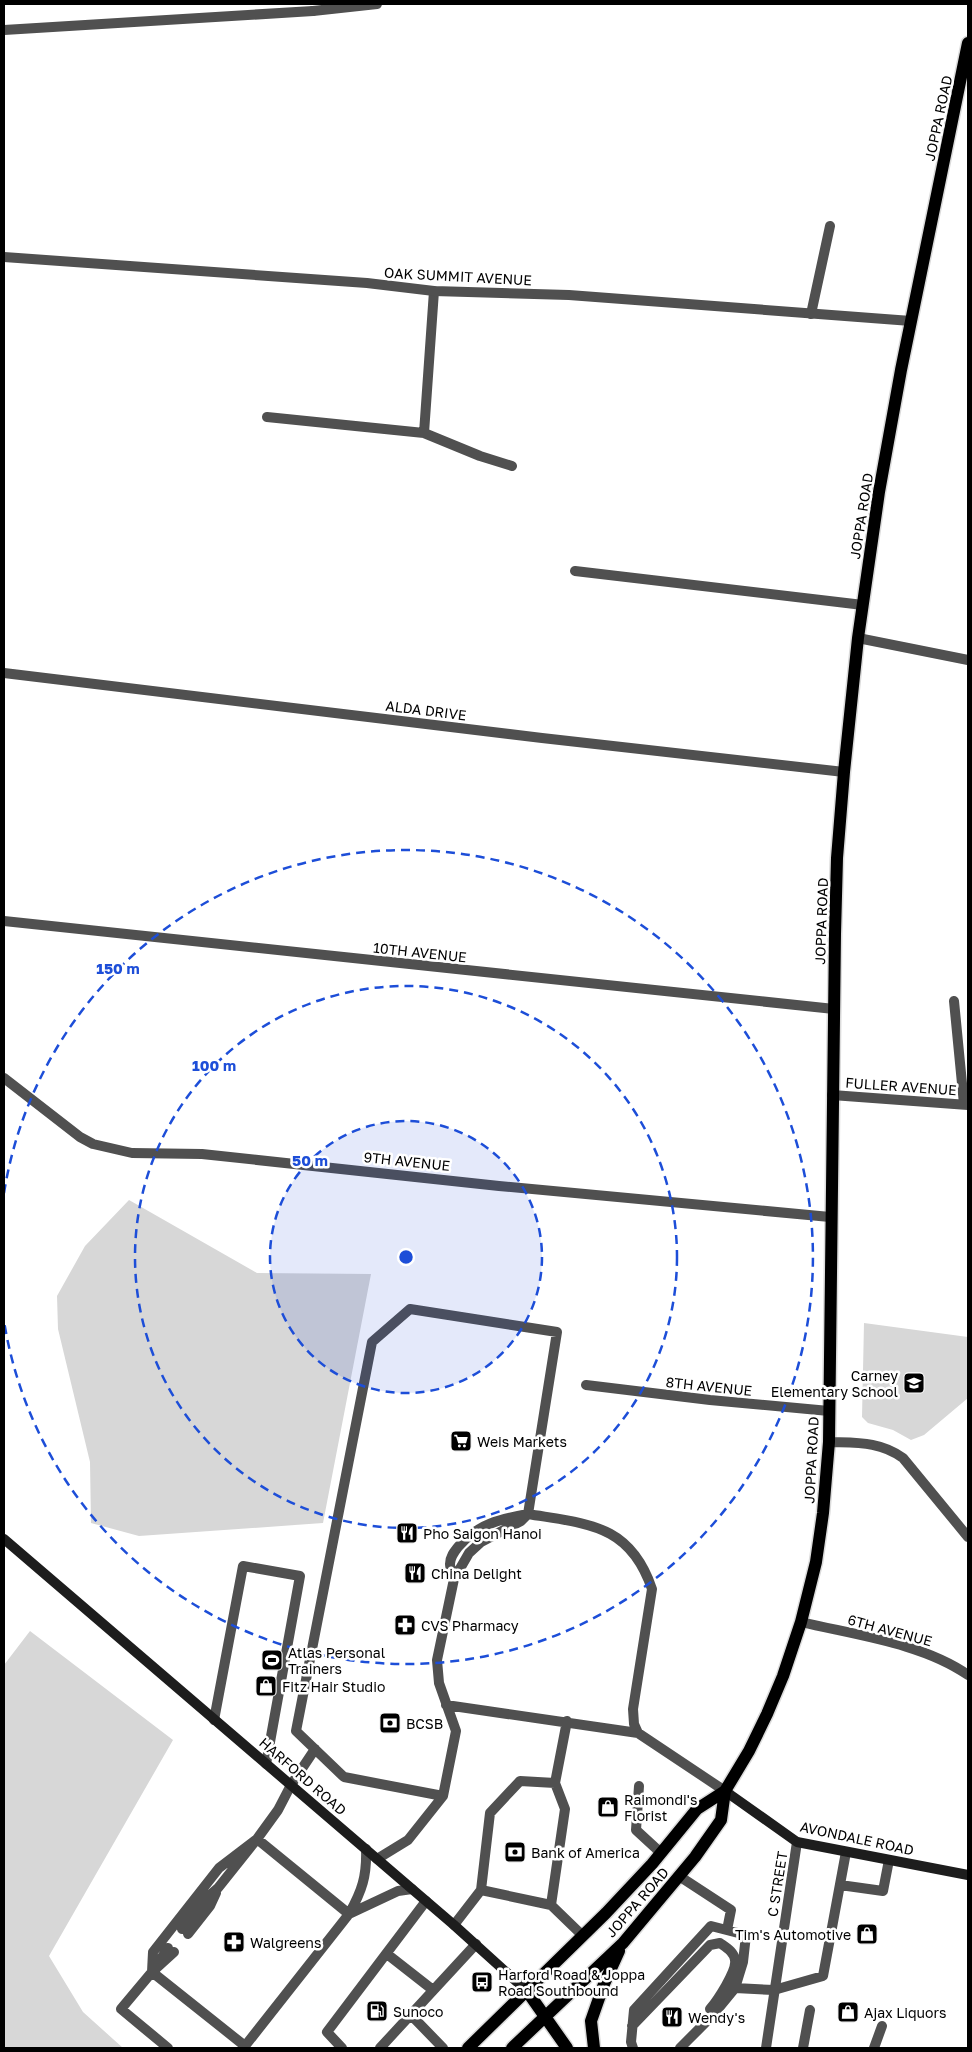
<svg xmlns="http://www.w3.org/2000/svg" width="972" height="2052" font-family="'Golos Text',sans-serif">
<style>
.green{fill:#d7d7d7}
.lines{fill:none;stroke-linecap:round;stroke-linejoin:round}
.primary-casing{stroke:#dbdbdb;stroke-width:15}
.lane{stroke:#505050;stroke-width:10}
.street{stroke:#505050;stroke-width:10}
.secondary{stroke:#1d1d1d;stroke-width:10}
.primary{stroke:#000;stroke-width:12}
.ring{fill:none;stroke:#1d4ed8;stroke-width:2.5;stroke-dasharray:9 6}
.labels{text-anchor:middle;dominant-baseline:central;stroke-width:5;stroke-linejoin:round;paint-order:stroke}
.street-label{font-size:14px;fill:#000;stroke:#fff}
.poi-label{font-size:14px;fill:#000;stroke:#fff;text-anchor:start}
.centre{fill:#1d4ed8;stroke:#fff;stroke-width:2.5}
.ring-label{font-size:15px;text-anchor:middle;font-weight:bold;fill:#1d4ed8;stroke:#fff;stroke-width:5;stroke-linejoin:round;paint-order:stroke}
</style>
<rect width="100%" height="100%" fill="#fff"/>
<path class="green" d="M129,1200L257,1273L371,1274L323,1523L139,1536L91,1523L90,1462L58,1329L57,1296L85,1246Z
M864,1323L968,1337V1398L924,1435L911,1440L893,1430L868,1423L862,1417Z
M30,1631L173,1740L49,1956L83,2012L123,2048H4V1665Z"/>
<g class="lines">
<g class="primary-casing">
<path id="primary" d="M527,1991L567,2048
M468,2048L606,1913L652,1864L697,1809L725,1791
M512,2048L623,1943L695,1857L721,1820L725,1791L749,1751L767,1714L783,1676L801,1622L816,1562L823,1513L829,1442L835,934L837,858L844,772L858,638L879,492L901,370L968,43
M594,2048L591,2021L604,1984L619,1951"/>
</g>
<path class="lane" d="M313,11L377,4
M434,291L424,433L480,456L512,466
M811,314L830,226
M267,417L424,433
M575,571L863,605
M954,1001L964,1104
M829,1442C856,1443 880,1441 903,1458L968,1537
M446,1705L638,1733L725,1791
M214,1720L243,1566L300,1576L266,1764
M567,1721L555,1783L565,1809L551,1905L583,1936
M639,1786L636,1830L661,1853
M443,1796L344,1777L296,1731L372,1342L410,1309L557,1332L528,1514C501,1519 477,1524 458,1547C454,1552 450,1557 450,1564C450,1569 453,1575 454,1579
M377,1859L408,1840L443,1796L456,1731L439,1683L437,1660L454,1579L469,1553L481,1542L521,1521L528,1514C588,1524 630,1524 652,1589L633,1709L634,1724L638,1733
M679,1876L731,1910L727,1930
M840,1885L883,1891L889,1860
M481,1890L551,1905
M349,1914L398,1891L412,1889
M454,1925L481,1890L490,1813L520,1781L555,1783
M182,1929L203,1901L218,1888L257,1839L349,1914
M188,1934L210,1906L216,1893
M387,1954L433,1990
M157,1965L168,1948
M152,1972L245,2046L244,2048
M152,1972L174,1952
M735,1988L774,1990L823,1976L846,1852
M411,2015L443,2048
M632,2026L710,1945L720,1943C727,1948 734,1952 735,1960C737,1971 717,2001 710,2009
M245,2046L349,1914C362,1891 367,1876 366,1849
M168,2048L121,2009L152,1972L153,1952L219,1868L257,1839L278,1810L291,1785L315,1749
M342,2048L327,2032L426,1901
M380,2048L476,1944
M633,2048L631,2042L634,2010L711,1926L746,1935L743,1962L735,1988L712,2016L680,2048
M803,2048L810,2010
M874,2048L882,2026"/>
<path class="street" d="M4,30L313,11
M4,257L367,283L434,291L569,295L911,321
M858,638L968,660
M4,673L542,738L844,772
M4,921L834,1009
M4,1078L80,1137L93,1144L132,1153L202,1154L499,1186L830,1217
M832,1095L968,1105
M586,1385L710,1400L829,1411
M801,1622C855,1635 922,1643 968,1675
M766,2048L797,1842"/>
<path class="secondary" d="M4,1539L454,1925L527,1991
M725,1791L797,1842L968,1875"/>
<use href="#primary" class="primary"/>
</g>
<circle cx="406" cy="1257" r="136" fill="#1d4ed8" fill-opacity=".12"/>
<g class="ring">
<circle cx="406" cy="1257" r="136"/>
<circle cx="406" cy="1257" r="271"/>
<path d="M4 1193A407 407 0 1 1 4 1321"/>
</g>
<defs>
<g id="school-square" transform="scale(1.125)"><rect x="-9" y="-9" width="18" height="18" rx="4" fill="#000" stroke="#fff"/><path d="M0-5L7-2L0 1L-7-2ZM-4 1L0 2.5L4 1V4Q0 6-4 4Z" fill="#fff"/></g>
<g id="supermarket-square" transform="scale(1.125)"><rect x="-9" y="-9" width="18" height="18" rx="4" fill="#000" stroke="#fff"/><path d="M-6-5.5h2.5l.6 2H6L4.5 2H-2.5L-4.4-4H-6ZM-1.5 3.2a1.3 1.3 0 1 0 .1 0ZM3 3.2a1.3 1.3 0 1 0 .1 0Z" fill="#fff"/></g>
<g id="restaurant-square" transform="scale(1.125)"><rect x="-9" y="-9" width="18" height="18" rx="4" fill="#000" stroke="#fff"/><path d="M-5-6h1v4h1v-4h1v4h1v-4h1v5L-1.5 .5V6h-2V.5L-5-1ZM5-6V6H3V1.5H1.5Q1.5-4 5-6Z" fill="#fff"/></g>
<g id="pharmacy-square" transform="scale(1.125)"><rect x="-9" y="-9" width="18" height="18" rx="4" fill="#000" stroke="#fff"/><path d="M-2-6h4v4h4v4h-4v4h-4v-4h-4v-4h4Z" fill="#fff"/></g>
<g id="stadium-square" transform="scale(1.125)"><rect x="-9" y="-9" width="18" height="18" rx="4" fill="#000" stroke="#fff"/><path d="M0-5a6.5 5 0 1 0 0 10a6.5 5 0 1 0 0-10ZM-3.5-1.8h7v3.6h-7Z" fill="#fff"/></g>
<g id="shop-square" transform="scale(1.125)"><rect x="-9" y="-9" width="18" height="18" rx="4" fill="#000" stroke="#fff"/><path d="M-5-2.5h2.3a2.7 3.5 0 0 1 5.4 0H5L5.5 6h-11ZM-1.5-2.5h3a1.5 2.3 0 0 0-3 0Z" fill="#fff"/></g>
<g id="bank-square" transform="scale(1.125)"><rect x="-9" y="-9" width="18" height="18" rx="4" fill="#000" stroke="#fff"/><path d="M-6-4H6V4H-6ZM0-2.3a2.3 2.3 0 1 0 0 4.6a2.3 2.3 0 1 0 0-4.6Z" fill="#fff"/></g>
<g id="bus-square" transform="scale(1.125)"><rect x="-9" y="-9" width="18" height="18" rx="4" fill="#000" stroke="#fff"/><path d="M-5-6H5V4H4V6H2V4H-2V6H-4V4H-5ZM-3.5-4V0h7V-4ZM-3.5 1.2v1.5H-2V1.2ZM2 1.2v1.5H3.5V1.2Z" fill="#fff"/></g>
<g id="fuel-square" transform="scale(1.125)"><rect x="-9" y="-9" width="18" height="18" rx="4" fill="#000" stroke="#fff"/><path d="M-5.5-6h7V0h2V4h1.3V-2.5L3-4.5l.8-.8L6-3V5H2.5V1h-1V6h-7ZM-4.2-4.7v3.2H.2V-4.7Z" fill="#fff"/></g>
</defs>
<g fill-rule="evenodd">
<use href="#school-square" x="914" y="1383"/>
<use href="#supermarket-square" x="461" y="1441"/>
<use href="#restaurant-square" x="407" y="1533"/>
<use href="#restaurant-square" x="415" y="1573"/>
<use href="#pharmacy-square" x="405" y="1625"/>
<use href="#stadium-square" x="272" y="1660"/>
<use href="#shop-square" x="266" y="1686"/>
<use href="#bank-square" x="390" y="1723"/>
<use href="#shop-square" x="608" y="1807"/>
<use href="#bank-square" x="515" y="1852"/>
<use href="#shop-square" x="867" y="1934"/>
<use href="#pharmacy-square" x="234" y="1942"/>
<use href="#bus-square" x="482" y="1982"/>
<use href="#fuel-square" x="377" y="2011"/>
<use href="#shop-square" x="848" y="2012"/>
<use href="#restaurant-square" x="672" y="2017"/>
</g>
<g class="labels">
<g class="street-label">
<text transform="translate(938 118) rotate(-78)">JOPPA ROAD</text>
<text transform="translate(458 276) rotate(3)">OAK SUMMIT AVENUE</text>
<text transform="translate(861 516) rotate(-81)">JOPPA ROAD</text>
<text transform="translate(426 710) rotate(7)">ALDA DRIVE</text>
<text transform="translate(821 921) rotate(-88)">JOPPA ROAD</text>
<text transform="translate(420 952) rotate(6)">10TH AVENUE</text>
<text transform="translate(901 1086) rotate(4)">FULLER AVENUE</text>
<text transform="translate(407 1161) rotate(6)">9TH AVENUE</text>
<text transform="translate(709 1386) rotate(6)">8TH AVENUE</text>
<text transform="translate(811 1460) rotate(-87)">JOPPA ROAD</text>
<text transform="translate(890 1630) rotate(15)">6TH AVENUE</text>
<text transform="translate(303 1776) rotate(41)">HARFORD ROAD</text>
<text transform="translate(857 1838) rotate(12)">AVONDALE ROAD</text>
<text transform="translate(777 1884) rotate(-81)">C STREET</text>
<text transform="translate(637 1902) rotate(-49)">JOPPA ROAD</text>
</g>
<g class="poi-label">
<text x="898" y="1375" text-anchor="end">Carney<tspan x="898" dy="16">Elementary School</tspan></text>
<text x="477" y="1441">Weis Markets</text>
<text x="423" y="1533">Pho Saigon Hanoi</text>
<text x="431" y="1573">China Delight</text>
<text x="421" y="1625">CVS Pharmacy</text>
<text x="288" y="1652">Atlas Personal<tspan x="288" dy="16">Trainers</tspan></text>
<text x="282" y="1686">Fitz Hair Studio</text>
<text x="406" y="1723">BCSB</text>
<text x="624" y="1799">Raimondi's<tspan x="624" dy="16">Florist</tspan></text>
<text x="531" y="1852">Bank of America</text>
<text x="851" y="1934" text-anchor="end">Tim's Automotive</text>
<text x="250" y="1942">Walgreens</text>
<text x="498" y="1974">Harford Road &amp; Joppa<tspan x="498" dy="16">Road Southbound</tspan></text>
<text x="393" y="2011">Sunoco</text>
<text x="864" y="2012">Ajax Liquors</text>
<text x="688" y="2017">Wendy's</text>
</g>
</g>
<circle cx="406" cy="1257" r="8" class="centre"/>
<g class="ring-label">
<text x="118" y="974">150 m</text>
<text x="214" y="1071">100 m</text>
<text x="310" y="1166">50 m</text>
</g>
<rect width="972" height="2052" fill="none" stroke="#000000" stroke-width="10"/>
</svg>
